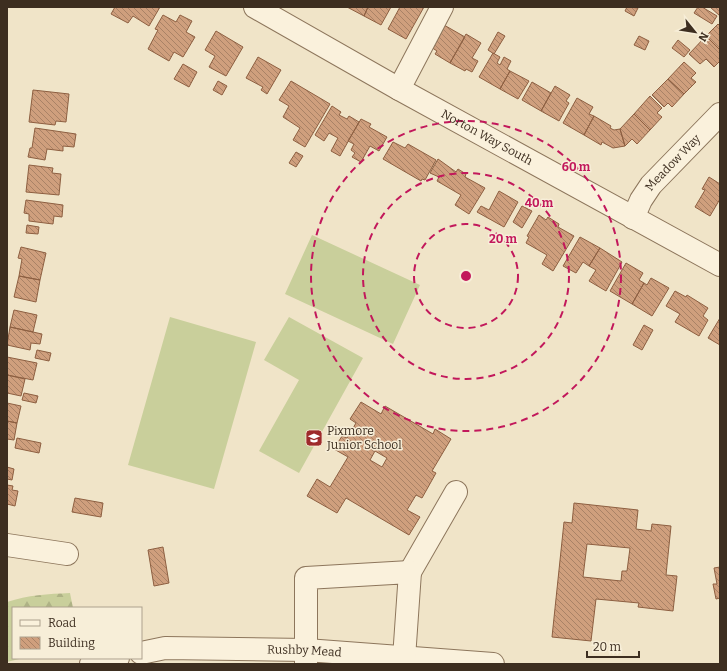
<svg xmlns="http://www.w3.org/2000/svg" width="727" height="671" font-family="Bitter,serif">
<style>
.forest{fill:url(#forest-firs)}
.pitch{fill:#c9cf9b}
.building{fill:url(#building-back-hatch);stroke:#8d5f41;fill-rule:evenodd}
.lines{fill:none;stroke-linecap:round;stroke-linejoin:round}
.minor-casing{stroke:#8d765c;stroke-width:24}
.minor{stroke:#faf1dc;stroke-width:22}
.ring{fill:none;stroke:#c2185b;stroke-width:2;stroke-dasharray:7 5}
.labels{text-anchor:middle;dominant-baseline:central;stroke-width:3;stroke-linejoin:round;paint-order:stroke}
.street-label{font-size:12px;fill:#3d2e20;stroke:#f7eed8}
.poi-label{font-size:12px;fill:#3d2e20;stroke:#f7eed8;text-anchor:start}
.centre{fill:#c2185b;stroke:#f7eed8;stroke-width:2}
.ring-label{font-size:12px;text-anchor:middle;font-weight:bold;fill:#c2185b;stroke:#f7eed8;stroke-width:3;stroke-linejoin:round;paint-order:stroke}
</style>
<defs>
<pattern id="forest-firs" width="22" height="20" patternUnits="userSpaceOnUse"><rect width="22" height="20" fill="#c9cf9b"/><path d="M5 1l3.5 6h-7zM16 11l3.5 6h-7z" fill="#aeb285"/></pattern>
<pattern id="building-back-hatch" width="6" height="6" patternUnits="userSpaceOnUse"><rect width="6" height="6" fill="#cf9f7d"/><path d="M-1 5l2 2M0 0l6 6M5-1l2 2" fill="none" stroke="#a98266"/></pattern>
</defs>
<rect width="100%" height="100%" fill="#f0e4c8"/>
<path class="forest" d="M70,593L73,608H13V658H23L7,662V602C28,595 48,594 70,593Z"/>
<path class="pitch" d="M312,235L420,285L393,344L285,294Z
M170,317L256,342L214,489L128,465Z
M289,317L363,358L299,473L259,451L299,380L264,360Z"/>
<path class="building" d="M115,7H160L149,26L133,16L128,23L111,14Z
M347,7H368L364,16Z
M368,7H391L381,25L364,16Z
M400,7H424L406,39L388,29Z
M627,7L638,8L634,16L625,11Z
M698,7H702L717,16L712,24L694,13Z
M710,7H720V16Z
M163,15L176,22L180,15L192,21L186,32L195,37L183,57L174,52L169,61L148,49L158,30L155,29Z
M718,24L720,26V50L706,36Z
M444,25L465,37L450,63L435,54L437,51L431,47Z
M216,31L243,47L226,76L209,67L215,56L205,50Z
M498,32L505,36L494,54L488,50Z
M466,34L481,43L472,58L478,61L472,72L466,69L465,71L450,63Z
M639,36L649,41L645,50L634,45Z
M706,36L720,50V61L714,67L706,59L700,64L689,54Z
M678,40L690,50L684,57L672,48Z
M493,53L500,57L497,63L500,65L504,57L511,61L507,69L510,71L500,89L479,77Z
M258,57L281,70L267,94L261,90L263,87L246,78Z
M684,62L696,73L691,78L696,82L684,94L668,79Z
M183,64L197,72L189,87L174,79Z
M510,71L529,81L518,99L500,89Z
M668,79L684,94L672,107L668,103L664,107L652,95Z
M218,81L227,86L222,95L213,90Z
M291,81L330,104L305,147L293,140L300,128L283,117L289,106L279,100Z
M532,82L551,93L541,111L522,100Z
M555,86L570,95L566,101L569,103L559,121L541,111Z
M33,90L69,94L66,122L56,121L55,125L29,122Z
M650,96L662,108L657,113L662,117L650,130L634,114Z
M577,98L593,107L589,114L594,116L584,135L563,123Z
M332,106L341,112L339,115L347,119L349,116L359,122L340,156L331,151L338,138L329,133L324,141L315,135Z
M634,114L650,130L637,144L632,139L625,146L620,129Z
M594,116L611,126L610,128L614,130L620,129L625,146L613,148L602,142L601,145L584,135Z
M361,119L371,124L369,127L387,137L379,151L370,146L361,162L352,157L355,153L351,150L354,144L348,141Z
M35,128L76,134L74,147L63,146V151L47,149L45,160L28,157L30,148H32Z
M393,142L405,148L408,144L436,160L425,180L422,179L421,181L383,159Z
M296,152L303,156L296,167L289,163Z
M438,159L456,172L458,169L466,174L465,177L485,188L469,214L455,205L461,195L437,181L439,177L430,173Z
M29,165L53,168L52,173L61,174L59,195L26,192Z
M709,177L720,184V199L710,216L695,207L705,190L702,189Z
M499,191L518,202L504,227L477,212L481,206L489,210Z
M26,200L63,205L62,217L54,216L53,224L29,221V214L24,213Z
M522,206L532,211L522,228L513,222Z
M539,215L546,220L548,217L559,224L558,227L574,236L553,271L542,264L547,255L526,243L529,237L527,236Z
M27,225L39,227L38,234L26,233Z
M580,237L600,248L589,266L583,262L576,273L563,266Z
M21,247L46,253L40,280L19,276L22,259L18,258Z
M600,248L622,262L606,291L589,281L596,270L589,266Z
M626,263L643,273L639,280L644,283L632,304L610,291Z
M19,276L40,280L36,302L14,297Z
M651,278L669,288L652,316L632,304L644,283L647,285Z
M675,291L686,297L687,295L708,308L703,316L708,320L699,336L675,322L680,314L666,306Z
M14,310L37,315L33,332L10,327Z
M720,318V345L708,338Z
M644,325L653,330L642,350L633,345Z
M10,327L42,334L40,344L31,343L30,350L7,345Z
M37,350L51,353L49,361L35,358Z
M7,357L37,363L33,380L7,375Z
M7,375L25,379L21,396L7,393Z
M24,393L38,396L36,403L22,400Z
M361,402L381,414L385,406L433,434L435,429L451,439L432,471L436,473L422,498L416,495L407,510L420,517L409,535L346,498L337,513L307,496L317,479L330,487L348,457L334,449L342,436L347,438L356,423L350,419ZM375,451L387,458L382,467L370,460Z
M7,403L21,406L17,423L7,421Z
M7,421L17,423L14,440L7,439Z
M17,438L41,443L39,453L15,448Z
M7,467L14,469L12,480L7,479Z
M7,485L13,486L12,490L18,491L15,506L7,504Z
M75,498L103,503L101,517L72,512Z
M574,503L638,510L636,529L651,531L652,524L671,526L666,575L677,576L673,611L638,607L639,603L596,599L591,641L552,637L564,522L572,523ZM587,544L630,548L627,571H622L621,581L583,577Z
M163,547L169,583L154,586L148,550Z
M720,567V598L716,599L713,584H717L714,568Z"/>
<g class="lines">
<g class="minor-casing">
<g id="minor">
<path id="s1" d="M255,7L399,89L720,265"/>
<path d="M399,89L442,7"/>
<path id="s2" d="M633,218L641,200L651,185L720,114"/>
<path d="M7,545L67,554"/>
<path d="M410,572L456,492"/>
<path id="s3" d="M141,653L165,648L306,650L493,664"/>
<path d="M91,664L118,658"/>
<path d="M306,664V578L410,572L404,658"/>
</g>
</g>
<use href="#minor" class="minor"/>
</g>
<g class="ring">
<circle cx="466" cy="276" r="52"/>
<circle cx="466" cy="276" r="103"/>
<circle cx="466" cy="276" r="155"/>
</g>
<defs>
<g id="school-square" transform="scale(0.9)"><rect x="-9" y="-9" width="18" height="18" rx="4" fill="#9e2a2b" stroke="#f7eed8"/><path d="M0-5L7-2L0 1L-7-2ZM-4 1L0 2.5L4 1V4Q0 6-4 4Z" fill="#fff"/></g>
</defs>
<g fill-rule="evenodd">
<use href="#school-square" x="314" y="438"/>
</g>
<g class="labels">
<g class="street-label">
<text stroke="none"><textPath href="#s1" startOffset="266">Norton Way South</textPath></text>
<text stroke="none"><textPath href="#s2" startOffset="69">Meadow Way</textPath></text>
<text stroke="none"><textPath href="#s3" startOffset="164">Rushby Mead</textPath></text>
</g>
<g class="poi-label">
<text x="327" y="431">Pixmore<tspan x="327" dy="14">Junior School</tspan></text>
</g>
</g>
<circle cx="466" cy="276" r="6" class="centre"/>
<g class="ring-label">
<text x="576" y="171">60 m</text>
<text x="539" y="207">40 m</text>
<text x="503" y="243">20 m</text>
</g>
<rect width="727" height="671" fill="none" stroke="#3d2e20" stroke-width="16"/>
<rect x="12" y="607" width="130" height="52" fill="#f7eed8" stroke="#ada18e"/>
<rect x="20" y="620" width="20" height="6" fill="#faf1dc" stroke="#ada18e"/>
<text x="48" y="627" font-size="12" fill="#3d2e20">Road</text>
<rect x="20" y="637" width="20" height="12" fill="url(#building-back-hatch)" stroke="#ada18e"/>
<text x="48" y="647" font-size="12" fill="#3d2e20">Building</text>
<g transform="translate(695 32) rotate(120)" stroke="#f7eed8" stroke-width="3" paint-order="stroke">
<path d="M0-3L7 15L0 10L-7 15Z" fill="#3d2e20"/>
<text y="-6" font-size="11" font-weight="bold" text-anchor="middle" fill="#3d2e20">N</text>
</g>
<path d="M587 651v6h52v-6" fill="none" stroke="#3d2e20" stroke-width="2"/>
<text x="593" y="651" font-size="12" fill="#3d2e20" stroke="#f7eed8" stroke-width="3" paint-order="stroke">20 m</text>
</svg>
